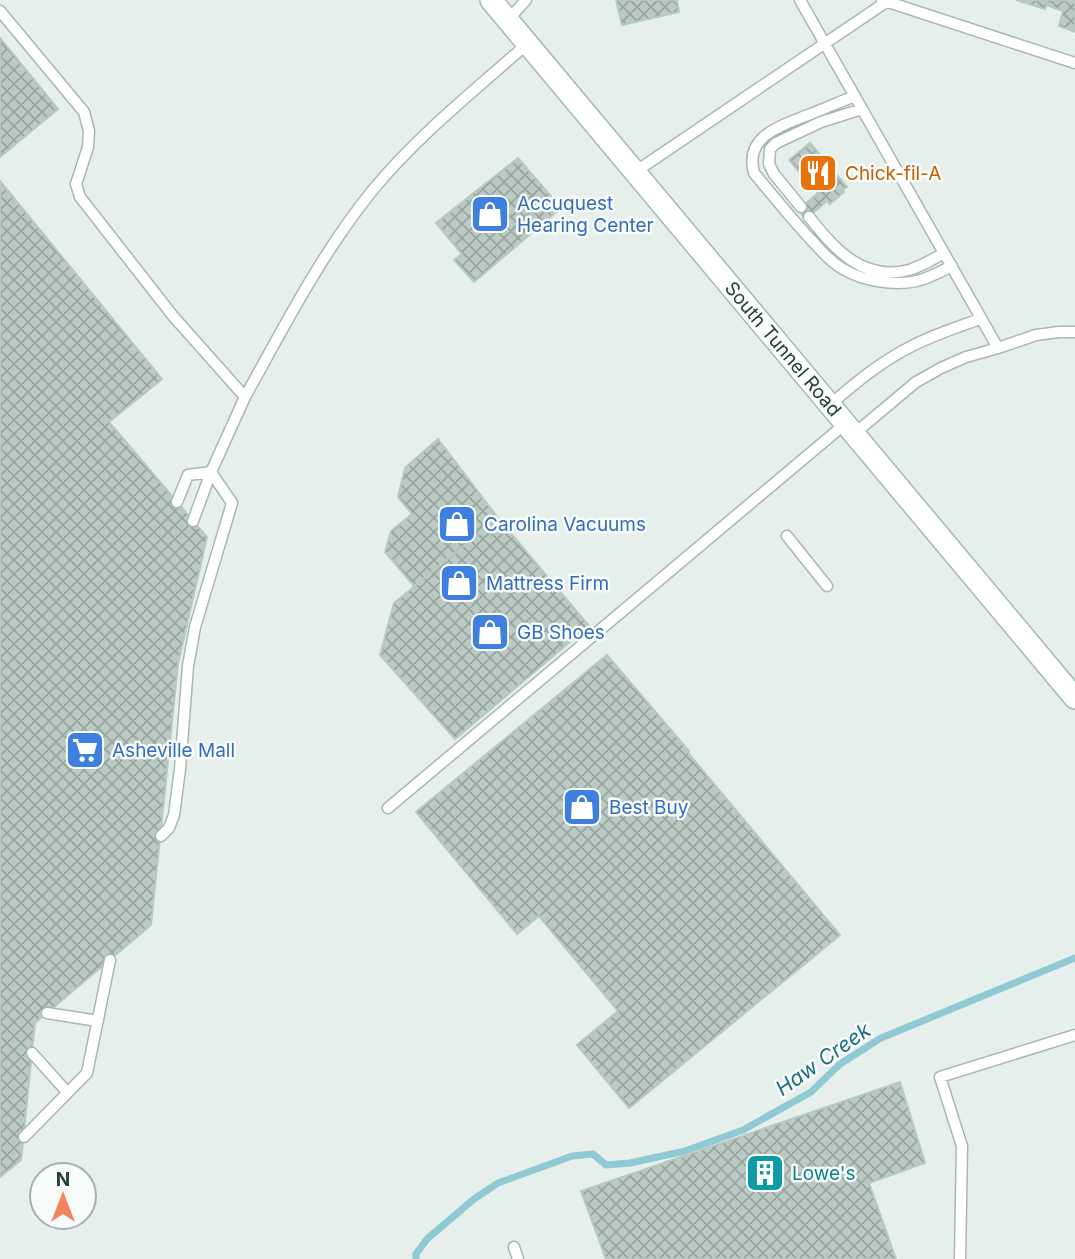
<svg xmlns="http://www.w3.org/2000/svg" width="1075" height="1259" font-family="Inter,sans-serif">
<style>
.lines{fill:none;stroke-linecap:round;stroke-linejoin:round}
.stream{stroke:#8ec9d4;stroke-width:7}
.building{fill:url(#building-cross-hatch);stroke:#b8c9c2;stroke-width:2}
.service-casing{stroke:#a8b8b2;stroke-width:13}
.secondary-casing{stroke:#a4bbb3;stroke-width:24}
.service{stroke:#fff;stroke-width:10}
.secondary{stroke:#fff;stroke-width:21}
.labels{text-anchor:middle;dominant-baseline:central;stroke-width:5;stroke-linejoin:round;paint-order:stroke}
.food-label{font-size:19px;fill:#c56008;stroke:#f7fbf9;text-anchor:start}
.shop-label{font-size:19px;fill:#366cbe;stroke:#f7fbf9;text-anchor:start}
.street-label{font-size:19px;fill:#24423a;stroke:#f7fbf9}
.culture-label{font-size:19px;fill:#0d838f;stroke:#f7fbf9;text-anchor:start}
.water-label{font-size:21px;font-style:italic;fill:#1c6f80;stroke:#f7fbf9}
</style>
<defs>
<pattern id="building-cross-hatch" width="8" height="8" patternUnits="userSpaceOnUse" patternTransform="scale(1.75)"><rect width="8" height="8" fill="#bbcac4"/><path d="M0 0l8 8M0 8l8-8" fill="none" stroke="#98a6a0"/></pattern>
</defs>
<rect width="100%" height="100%" fill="#e6efeb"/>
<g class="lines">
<path class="stream" d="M416,1259V1254L427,1239L474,1199L498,1183L572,1156L593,1154L606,1165L630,1163L685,1151L743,1130L811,1092L840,1064L881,1038L1075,958"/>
</g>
<path class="building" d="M616,0H677L679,12L622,25Z
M1016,0H1048L1045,9Z
M1048,0H1075V32L1059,26L1063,11L1046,5Z
M0,38L58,109L0,157Z
M810,143L847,187L842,190L844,192L830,204L827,201L806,219L798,210L818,193L789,160Z
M518,158L561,208L474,282L454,260L462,254L436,223Z
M0,181L162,379L109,422L207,537L178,664L151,925L35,1023L21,1160L0,1177Z
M438,439L498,518L414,586L385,552L391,531L412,514L398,497L405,468Z
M498,518L589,626L455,739L380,655L394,603Z
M607,655L689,751V754L840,935L629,1108L577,1045L618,1011L539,916L517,934L416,812Z
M900,1082L925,1163L869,1183L896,1259H606L581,1191Z"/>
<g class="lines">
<g class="service-casing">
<path id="service" d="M800,0L998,348
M882,0L1075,63
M0,11L84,112L89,131L88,147L76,184L80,197L173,316L245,397C284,327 321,254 372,191C417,136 474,91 527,44
M508,20L526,0
M855,96C839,102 824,109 808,115C781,126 744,136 754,173C774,197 793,221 815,244C823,253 832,263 843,269C863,281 894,286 917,281C929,278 940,272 952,266
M635,172L886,2
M801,207L774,174L769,164L770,149L776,143L821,122L862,109
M809,217C835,249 862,282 909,270C922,266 933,259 944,253
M830,405C856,382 883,360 914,345C936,334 958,327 980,319
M854,434L916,382L941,368L966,357L998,348L1036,335L1059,332H1075
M193,521L211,472L245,397
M787,536L827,586
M388,808L845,424
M161,836L169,828L174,815L180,769L188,666L195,627L232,503L211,472L188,475L177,502
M47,1013L98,1021
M32,1053L67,1092
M24,1137L87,1073L110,960
M514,1247L518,1259
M960,1259L962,1146L940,1077L1075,1035"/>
</g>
<g class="secondary-casing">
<path id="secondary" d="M491,0L1075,698"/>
</g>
<use href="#service" class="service"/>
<use href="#secondary" class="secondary"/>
</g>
<defs>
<g id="restaurant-square" transform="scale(2.0125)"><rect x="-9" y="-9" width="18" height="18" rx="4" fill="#e8710a" stroke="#f7fbf9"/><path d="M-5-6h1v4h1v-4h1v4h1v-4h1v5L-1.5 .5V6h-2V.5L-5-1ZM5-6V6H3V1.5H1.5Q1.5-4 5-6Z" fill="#fff"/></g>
<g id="shop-square" transform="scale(2.0125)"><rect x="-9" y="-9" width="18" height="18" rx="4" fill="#3f7fe0" stroke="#f7fbf9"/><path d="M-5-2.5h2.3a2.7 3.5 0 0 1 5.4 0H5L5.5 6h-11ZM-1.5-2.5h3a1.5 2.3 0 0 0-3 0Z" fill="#fff"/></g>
<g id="supermarket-square" transform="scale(2.0125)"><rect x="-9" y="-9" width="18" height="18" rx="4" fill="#3f7fe0" stroke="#f7fbf9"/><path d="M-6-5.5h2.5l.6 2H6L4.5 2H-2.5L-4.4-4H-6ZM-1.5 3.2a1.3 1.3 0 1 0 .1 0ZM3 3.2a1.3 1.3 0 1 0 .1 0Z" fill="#fff"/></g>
<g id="building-square" transform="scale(2.0125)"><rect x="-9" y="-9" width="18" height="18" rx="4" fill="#0f9aa8" stroke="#f7fbf9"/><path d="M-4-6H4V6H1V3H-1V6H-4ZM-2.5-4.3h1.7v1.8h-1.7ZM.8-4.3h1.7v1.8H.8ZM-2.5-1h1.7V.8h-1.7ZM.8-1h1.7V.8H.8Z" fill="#fff"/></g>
</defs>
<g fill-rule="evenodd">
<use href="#restaurant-square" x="818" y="173"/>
<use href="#shop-square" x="490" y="214"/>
<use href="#shop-square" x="457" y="524"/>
<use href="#shop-square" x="459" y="583"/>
<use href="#shop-square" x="490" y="632"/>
<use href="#supermarket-square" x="85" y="750"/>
<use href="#shop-square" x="582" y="807"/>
<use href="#building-square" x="765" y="1173"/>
</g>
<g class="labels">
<g class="food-label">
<text x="845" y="173">Chick-fil-A</text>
</g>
<g class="shop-label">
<text x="517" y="203">Accuquest<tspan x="517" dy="22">Hearing Center</tspan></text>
<text x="484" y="524">Carolina Vacuums</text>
<text x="486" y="583">Mattress Firm</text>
<text x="517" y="632">GB Shoes</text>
<text x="112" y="750">Asheville Mall</text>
<text x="609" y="807">Best Buy</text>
</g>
<g class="street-label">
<text transform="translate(783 349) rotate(50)">South Tunnel Road</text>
</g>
<g class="culture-label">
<text x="792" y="1173">Lowe's</text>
</g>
<g class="water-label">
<text transform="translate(823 1059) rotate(-35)">Haw Creek</text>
</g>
</g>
<g transform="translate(63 1196)"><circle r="33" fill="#f7fbf9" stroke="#a3b1ad" stroke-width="2"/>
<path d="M0-5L12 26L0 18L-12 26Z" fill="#f4845f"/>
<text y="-10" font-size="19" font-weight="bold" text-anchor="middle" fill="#24423a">N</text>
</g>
</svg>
